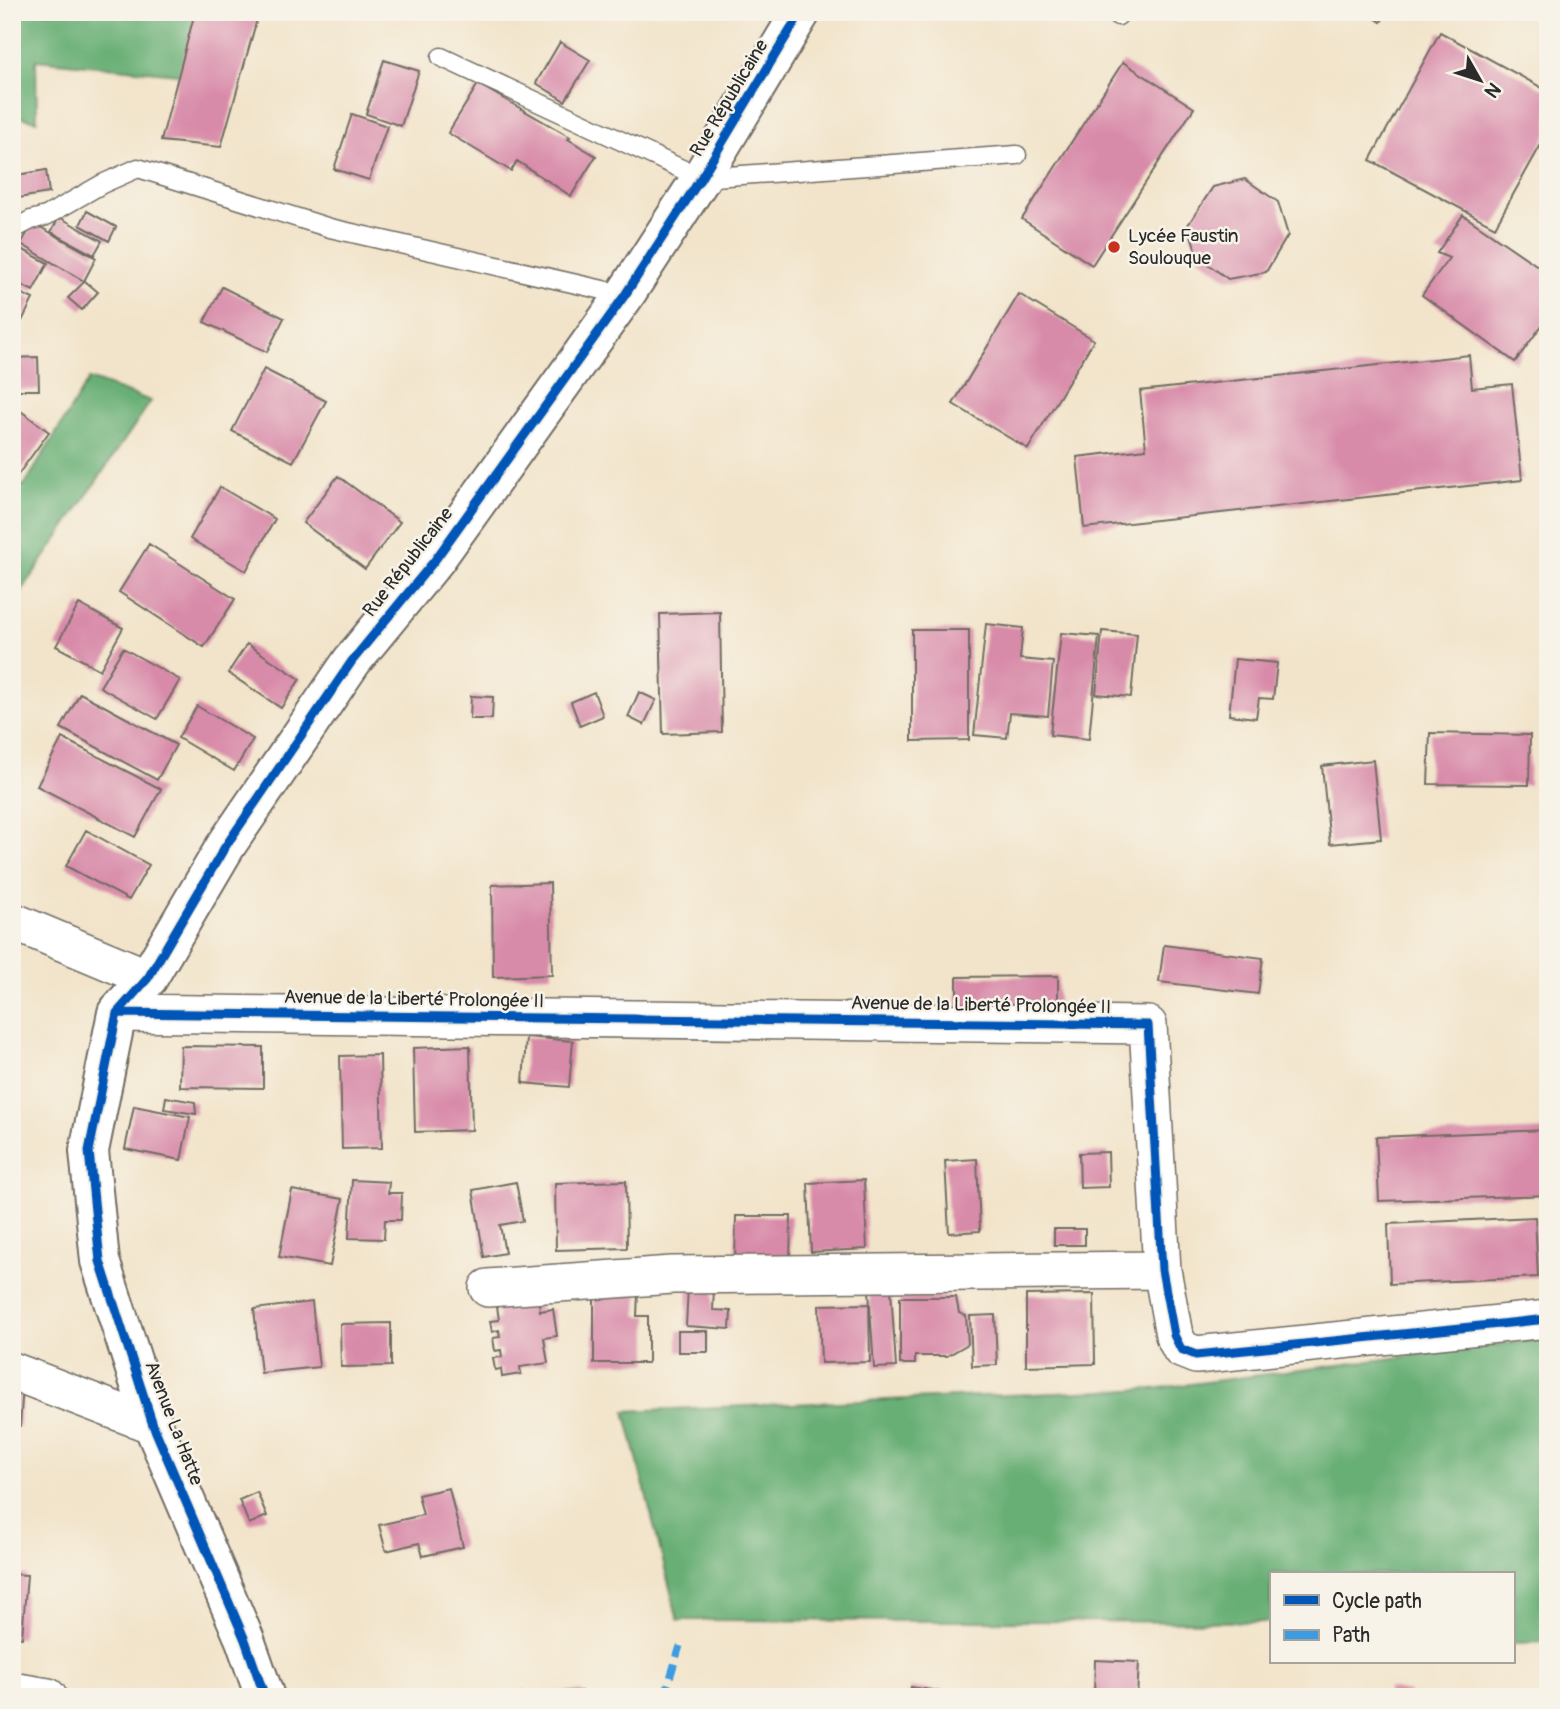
<svg xmlns="http://www.w3.org/2000/svg" width="1560" height="1709" font-family="Pangolin,sans-serif">
<style>
.forest{fill:#68af75;stroke:#4a6d50;stroke-width:2}
.building{fill:#d88aa9}
.lines{fill:none;stroke-linecap:round;stroke-linejoin:round}
.service-casing{stroke:#716c63;stroke-width:21}
.minor-casing{stroke:#716c63;stroke-width:40}
.tertiary-casing{stroke:#716c63;stroke-width:42}
.service{stroke:#fff;stroke-width:18}
.minor{stroke:#fff;stroke-width:37}
.tertiary{stroke:#fff;stroke-width:38}
.quiet{stroke:#3d9ce1;stroke-width:7;stroke-dasharray:14 7;stroke-linecap:butt}
.cycleway-casing{stroke:#f7f3e8;stroke-width:13}
.cycleway{stroke:#0057b8;stroke-width:9}
.poi-dot{fill:#c8321e;stroke:#f7f3e8;stroke-width:2.5}
.labels{text-anchor:middle;dominant-baseline:central;stroke-width:5;stroke-linejoin:round;paint-order:stroke}
.street-label{font-size:19px;fill:#2b2b2b;stroke:#f7f3e8}
.poi-label{font-size:19px;fill:#2b2b2b;stroke:#f7f3e8;text-anchor:start}
</style>
<rect width="100%" height="100%" fill="#f7f3e8"/>
<filter id="ink" filterUnits="userSpaceOnUse"><feTurbulence type="fractalNoise" baseFrequency=".0143" numOctaves="2"/><feDisplacementMap in="SourceGraphic" scale="14" xChannelSelector="R" yChannelSelector="G"/><feConvolveMatrix kernelMatrix="1 2 1 2 8 2 1 2 1" color-interpolation-filters="sRGB"/></filter>
<filter id="wash" filterUnits="userSpaceOnUse"><feTurbulence type="fractalNoise" baseFrequency=".00686" numOctaves="4" result="noise"/><feDisplacementMap in="SourceGraphic" scale="28" xChannelSelector="R" yChannelSelector="G"/><feGaussianBlur stdDeviation="1.57" result="paint"/><feColorMatrix in="noise" values="0 0 0 0 0 0 0 0 0 0 0 0 0 0 0 0 0 1.4 0 .05"/><feComposite in="paint" operator="in"/></filter>
<g filter="url(#wash)">
<rect width="100%" height="100%" fill="#f2e4ca"/>
<path class="forest" d="M12,12H205L187,75L36,60L37,121L12,115Z
M89,379L151,401L12,605V480L24,486Z
M1548,1338V1642L1513,1643V1574H1271V1622L678,1620L625,1411L1152,1389Z"/>
<g id="blocks">
<path class="building" d="M195,12H259L221,147L161,141Z
M1366,12H1387L1381,22Z
M1440,32L1548,91V132L1495,227L1370,160Z
M560,42L590,60L565,101L536,83Z
M384,60L419,71L401,126L366,114Z
M1123,62L1194,108L1092,265L1022,219Z
M478,84L570,137L568,139L596,156L571,196L517,161L511,171L448,133Z
M352,114L387,126L369,180L334,169Z
M46,170L49,193L12,199V176Z
M1245,179L1278,202L1288,235L1266,272L1228,279L1198,257L1188,225L1213,187Z
M87,211L116,227L109,241L80,225Z
M1463,215L1548,273V317L1515,362L1422,295L1449,258L1437,253Z
M59,217L102,241L94,255L51,232Z
M33,223L96,258L84,281L21,244Z
M12,244L48,263L33,291L12,280Z
M85,281L98,292L82,310L68,298Z
M222,287L284,318L267,352L204,322Z
M12,289L33,299L14,337L12,336Z
M1019,294L1094,340L1028,449L953,404Z
M1469,355L1472,388L1512,384L1522,480L1084,528L1077,457L1146,449L1140,391Z
M38,357L39,390H14L13,358Z
M264,369L326,401L293,462L232,431Z
M14,406L49,432L17,476L12,473Z
M338,476L400,522L365,569L303,523Z
M220,487L275,519L246,571L190,539Z
M149,544L235,599L204,647L119,592Z
M79,604L123,628L100,670L56,646Z
M720,612L722,732L663,734L660,614Z
M986,624L1023,628L1020,659L1053,662L1048,716L1010,713L1007,738L974,735Z
M912,630H969V740L912,741Z
M1102,631L1137,634L1131,697L1096,694Z
M1061,633L1099,636L1089,739L1050,735Z
M247,644L300,679L281,708L228,673Z
M123,648L180,680L157,719L100,687Z
M1235,659L1277,663L1273,699L1259,698L1256,718L1229,715Z
M594,692L603,716L580,726L571,702Z
M639,692L656,700L644,725L628,717Z
M80,693L176,745L157,780L61,728Z
M471,696L493,697L492,719H470Z
M197,706L253,739L234,771L178,738Z
M1430,733L1530,735L1529,785L1428,784Z
M62,738L161,789L135,837L37,786Z
M1373,760L1381,839L1330,844L1322,766Z
M86,830L149,865L129,900L66,866Z
M550,883L552,975L493,977L492,885Z
M1164,945L1263,958L1258,994L1159,982Z
M1058,976V1014L957,1015V977Z
M526,1037L573,1041L569,1087L523,1083Z
M181,1046L263,1047V1088L180,1087Z
M470,1046L472,1130L415,1132L413,1048Z
M380,1055L382,1148L342,1149L340,1056Z
M166,1097L195,1102L196,1114L164,1109Z
M134,1106L190,1117L181,1160L125,1149Z
M1548,1130V1195L1379,1201L1376,1137Z
M1108,1152L1109,1187L1080,1188L1079,1153Z
M977,1159L980,1231L949,1233L945,1161Z
M352,1180L389,1182L388,1193H402L401,1220H385L384,1239L349,1238Z
M864,1180L867,1249L811,1252L808,1183Z
M626,1181L627,1248L556,1250L555,1183Z
M516,1182L523,1221L500,1225L505,1253L484,1257L473,1190Z
M292,1190L343,1199L330,1266L279,1257Z
M736,1216H791L790,1263H735Z
M1535,1217L1538,1277L1390,1284L1388,1224Z
M1054,1229H1085V1245H1054Z
M688,1287L714,1288L713,1310L731,1311L730,1329L686,1326Z
M891,1289L896,1367L874,1368L869,1290Z
M594,1293H638L637,1316H648V1363H594Z
M538,1294L540,1311L553,1309L557,1336L544,1338L548,1363L520,1367L521,1374L502,1377L501,1369L495,1370L493,1358L502,1357L501,1350L495,1351L493,1338L500,1337L499,1330L492,1332L490,1321L499,1320L496,1299Z
M1094,1294L1095,1364L1026,1366V1295Z
M900,1297H956L959,1313L966,1316L968,1344L947,1356H915V1364H900Z
M312,1302L319,1367L261,1373L254,1309Z
M869,1304L870,1362L821,1363L819,1305Z
M995,1315L997,1365L972,1366L970,1316Z
M391,1323V1366L341,1367L340,1324Z
M678,1331H708V1352H678Z
M12,1385L23,1386L20,1426H12Z
M449,1488L463,1547L423,1556L419,1543L386,1551L379,1525L423,1515L418,1495Z
M257,1492L267,1516L249,1524L239,1500Z
M12,1574L27,1575L22,1638L12,1637Z
M1095,1660L1139,1662L1137,1697H1094Z
M911,1687L938,1691L937,1697H909Z
M1388,1688L1409,1692L1408,1697H1386Z
M582,1691V1697H492V1695Z"/>
</g>
</g>
<g filter="url(#ink)">
<use href="#blocks" fill-opacity="0" stroke="#716c63" stroke-width="2"/>
<g class="lines">
<g class="service-casing">
<path id="service" d="M1111,12L1118,16
M441,57L701,178L1017,155
M12,230L31,220L46,216L102,184L138,168L330,228L625,295"/>
</g>
<g class="minor-casing">
<path id="minor" d="M12,921L148,978
M117,1013L1148,1025L1162,1270L1174,1335L1181,1349L1196,1355L1548,1319
M488,1288L672,1275L1162,1270
M12,1371L153,1425
M12,1691L48,1697"/>
</g>
<g class="tertiary-casing">
<path id="tertiary" d="M265,1697L245,1640L153,1425L100,1261L89,1151L117,1013L148,978L225,847L352,661L435,560L625,295L701,178L801,12"/>
</g>
<use href="#service" class="service"/>
<use href="#minor" class="minor"/>
<use href="#tertiary" class="tertiary"/>
<path class="quiet" d="M664,1697L680,1646"/>
<g class="cycleway-casing">
<path id="cycleway" d="M117,1013L1148,1025L1162,1270L1174,1335L1181,1349L1196,1355L1548,1319
M265,1697L245,1640L153,1425L100,1261L89,1151L117,1013L148,978L225,847L352,661L435,560L625,295L701,178L801,12"/>
</g>
<use href="#cycleway" class="cycleway"/>
</g>
</g>
<circle class="poi-dot" cx="1114" cy="247" r="7"/>
<g class="labels">
<g class="street-label">
<text transform="translate(729 98) rotate(-59)">Rue Républicaine</text>
<text transform="translate(408 562) rotate(-52)">Rue Républicaine</text>
<text transform="translate(414 999) rotate(1)">Avenue de la Liberté Prolongée II</text>
<text transform="translate(981 1005) rotate(1)">Avenue de la Liberté Prolongée II</text>
<text transform="translate(174 1423) rotate(69)">Avenue La Hatte</text>
</g>
<g class="poi-label">
<text x="1128" y="236">Lycée Faustin<tspan x="1128" dy="22">Soulouque</tspan></text>
</g>
</g>
<rect width="1560" height="1709" fill="none" stroke="#f7f3e8" stroke-width="42"/>
<rect x="1270" y="1572" width="245" height="91" fill="#f7f3e8" stroke="#a5a39c" stroke-width="2"/>
<rect x="1284" y="1595" width="35" height="10" fill="#0057b8" stroke="#a5a39c" stroke-width="2"/>
<text x="1332" y="1608" font-size="21" fill="#2b2b2b">Cycle path</text>
<rect x="1284" y="1630" width="35" height="10" fill="#3d9ce1" stroke="#a5a39c" stroke-width="2"/>
<text x="1332" y="1642" font-size="21" fill="#2b2b2b">Path</text>
<g transform="translate(1480 80) rotate(129)" stroke="#f7f3e8" stroke-width="5" paint-order="stroke">
<path d="M0-5L12 26L0 18L-12 26Z" fill="#2b2b2b"/>
<text y="-10" font-size="19" font-weight="bold" text-anchor="middle" fill="#2b2b2b">N</text>
</g>
</svg>
